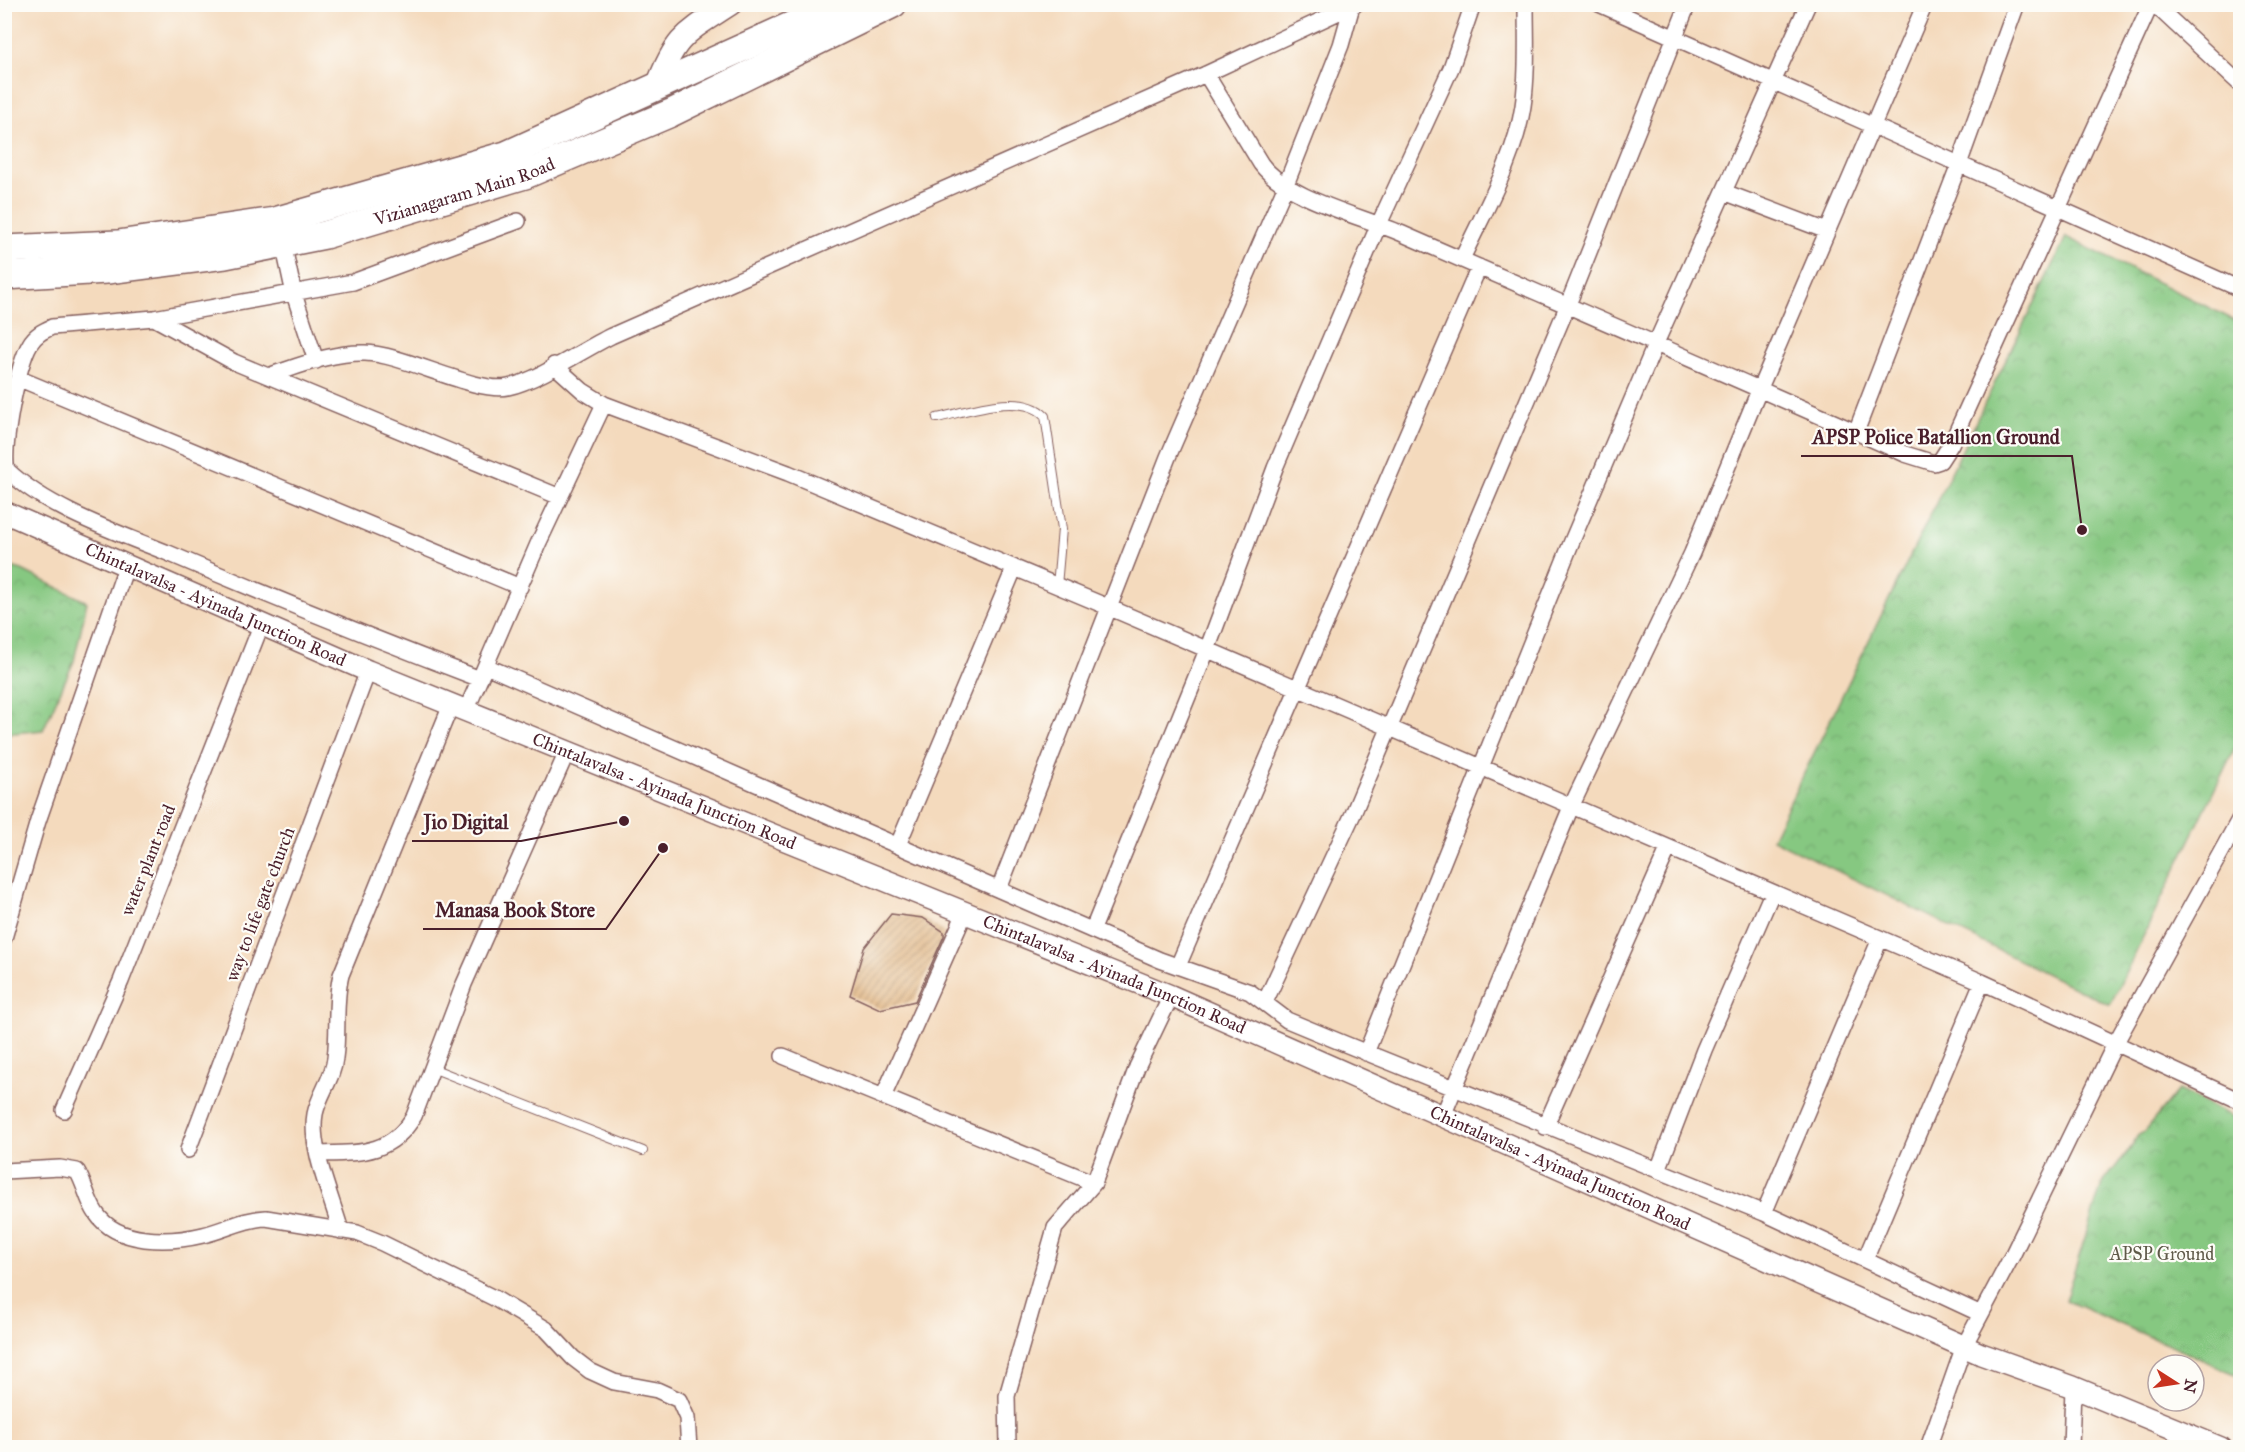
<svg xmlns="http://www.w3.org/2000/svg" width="2245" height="1452" font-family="'IM FELL Great Primer',serif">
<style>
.park{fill:url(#park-crowns);stroke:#687456;stroke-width:1.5}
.building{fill:url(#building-hatch)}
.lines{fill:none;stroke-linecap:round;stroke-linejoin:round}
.lane-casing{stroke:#86605e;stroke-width:10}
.street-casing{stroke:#86605e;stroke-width:18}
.secondary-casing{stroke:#86605e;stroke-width:24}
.highway-casing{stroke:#86605e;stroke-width:30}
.lane{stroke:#fff;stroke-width:8}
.street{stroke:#fff;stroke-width:15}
.secondary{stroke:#fff;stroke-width:21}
.highway{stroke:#fff;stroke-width:27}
.labels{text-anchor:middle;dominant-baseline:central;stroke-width:4.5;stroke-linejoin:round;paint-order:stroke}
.street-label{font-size:18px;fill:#4a1f2b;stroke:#fdfcf7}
.park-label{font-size:18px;fill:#5f5a49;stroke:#fdfcf7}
.leader{fill:none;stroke:#4a1f2b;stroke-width:2}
.callout-dot{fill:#4a1f2b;stroke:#fdfcf7;stroke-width:2}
.callout-label{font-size:20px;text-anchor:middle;font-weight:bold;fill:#4a1f2b;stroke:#fdfcf7;stroke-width:4.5;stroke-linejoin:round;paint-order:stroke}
</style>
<defs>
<pattern id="park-crowns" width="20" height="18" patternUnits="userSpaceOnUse" patternTransform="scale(1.5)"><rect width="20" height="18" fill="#86c881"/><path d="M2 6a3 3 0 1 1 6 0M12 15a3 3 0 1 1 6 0" fill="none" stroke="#75ab70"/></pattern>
<pattern id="building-hatch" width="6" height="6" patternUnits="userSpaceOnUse" patternTransform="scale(1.5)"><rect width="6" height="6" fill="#e0b684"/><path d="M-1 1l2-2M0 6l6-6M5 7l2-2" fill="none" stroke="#b8936c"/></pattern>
</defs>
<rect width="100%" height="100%" fill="#fdfcf7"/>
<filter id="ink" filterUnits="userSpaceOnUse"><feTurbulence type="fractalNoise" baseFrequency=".0167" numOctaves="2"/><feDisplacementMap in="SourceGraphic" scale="12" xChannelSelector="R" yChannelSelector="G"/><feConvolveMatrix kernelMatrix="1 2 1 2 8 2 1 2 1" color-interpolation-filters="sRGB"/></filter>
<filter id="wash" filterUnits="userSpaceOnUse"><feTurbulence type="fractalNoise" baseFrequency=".008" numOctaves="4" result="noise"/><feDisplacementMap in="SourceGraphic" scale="24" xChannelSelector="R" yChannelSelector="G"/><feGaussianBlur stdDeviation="1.35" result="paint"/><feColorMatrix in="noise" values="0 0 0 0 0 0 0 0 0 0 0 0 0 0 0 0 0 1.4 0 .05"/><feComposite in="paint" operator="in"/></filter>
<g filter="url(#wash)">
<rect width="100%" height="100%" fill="#f4dabd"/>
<path class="park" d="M2066,237L2240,323V737L2110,1005L1772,839Z
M4,565L22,570L87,602L74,661L43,730L5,734Z
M2178,1090L2240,1120V1376L2065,1300L2102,1184L2132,1146L2137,1136L2144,1132Z"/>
<g id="blocks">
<path class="building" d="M891,914L923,918L944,932V936L915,1001L880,1009L850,995L864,948Z"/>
</g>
</g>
<g filter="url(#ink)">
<use href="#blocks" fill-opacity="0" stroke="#86605e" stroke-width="1.5"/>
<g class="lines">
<g class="lane-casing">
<path id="lane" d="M937,418C965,412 1022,391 1045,416L1062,529L1057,586
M432,1068L643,1151"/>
</g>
<g class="street-casing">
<path id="street" d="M1599,4L2240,289
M2154,4L2240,84
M1206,74L1261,164C1288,200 1363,216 1405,235C1572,308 1739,379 1905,454L1934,463L1940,461L1951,444L2151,4
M1724,192L1827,231
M283,243L294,294L316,361
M1462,259C1484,211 1515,159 1523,106C1528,73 1526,37 1526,4
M154,318L234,362L560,497
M554,365L583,391L604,404L788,473L1108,607L1982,982L2240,1101
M268,376C299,366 332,352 365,353C404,354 476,394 508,387C539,380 581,351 611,336L1206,74L1356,4
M20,379L520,587
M1856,432L1959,164L2017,4
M486,666L1160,960L1250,992L1287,1020L1345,1044L1764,1213L1981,1314
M480,679C375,639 271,597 168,553C116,532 48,509 7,470C1,449 18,363 30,344C35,335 43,331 52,327L154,318L353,282L518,221
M466,711L538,544L604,404
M898,845L1014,569
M999,889L1168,457L1285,187L1341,45L1352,6
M1093,929L1207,650L1275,468L1379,224L1451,68L1473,4
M4,938L38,821L126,567
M1178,966L1479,267
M1265,1002L1353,814L1567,307L1688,4
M1366,1053L1572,541L1656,343L1808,4
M783,1056L1094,1183
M883,1097L965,913
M64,1110L121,981L262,623
M1443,1116L1571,807L1692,553L1760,388L1925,4
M1545,1127L1668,849
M188,1150L368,671
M318,1154C359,1153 391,1155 414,1116L464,984L567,752
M1658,1170L1704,1050L1772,893
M4,1171L60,1168L77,1171C85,1184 87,1200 96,1213C117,1245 170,1243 203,1235C225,1230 243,1219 266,1218L357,1233L382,1243L494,1298L546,1329L573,1358L590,1371L614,1382L657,1390L679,1400L687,1418L689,1448
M1764,1213L1880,939
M341,1231C332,1198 309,1147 315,1114C319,1094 333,1079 335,1058C339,1030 334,1003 341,975L451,705
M1865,1260L1982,982
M1008,1446L1007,1396L1055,1228L1094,1183L1137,1067L1171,996
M1928,1448L1964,1346L2012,1256L2115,1044L2240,818
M2071,1448L2073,1387"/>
</g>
<g class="secondary-casing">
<g id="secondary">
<path d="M656,88C676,35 685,34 731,4"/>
<path id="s1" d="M4,512L368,671L1171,996L1981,1354L2073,1387L2221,1448"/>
</g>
</g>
<g class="highway-casing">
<g id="highway">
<path d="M4,249L118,244L275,221L506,155L839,4"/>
<path id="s2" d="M4,276L107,270L225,255L325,235L525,175L671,113L893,4"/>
</g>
</g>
<use href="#lane" class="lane"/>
<use href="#street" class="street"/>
<use href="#secondary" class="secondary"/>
<use href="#highway" class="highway"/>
</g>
</g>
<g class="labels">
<g class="street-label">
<text stroke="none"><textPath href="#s2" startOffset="470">Vizianagaram Main Road</textPath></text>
<text stroke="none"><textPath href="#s1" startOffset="231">Chintalavalsa - Ayinada Junction Road</textPath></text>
<text stroke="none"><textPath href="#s1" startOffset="717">Chintalavalsa - Ayinada Junction Road</textPath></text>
<text transform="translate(148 860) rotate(-68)">water plant road</text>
<text transform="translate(260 904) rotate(-69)">way to life gate church</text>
<text stroke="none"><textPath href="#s1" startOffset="1203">Chintalavalsa - Ayinada Junction Road</textPath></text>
<text stroke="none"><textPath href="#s1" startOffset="1689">Chintalavalsa - Ayinada Junction Road</textPath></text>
</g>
<g class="park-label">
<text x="2162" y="1254">APSP Ground</text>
</g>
</g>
<path class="leader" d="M2082 530L2072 456H1801M624 821L521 841H412M663 848L606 929H423"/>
<g class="callout-dot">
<circle cx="2082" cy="530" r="6"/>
<circle cx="624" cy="821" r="6"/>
<circle cx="663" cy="848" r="6"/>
</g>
<g class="callout-label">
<text x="1936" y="444">APSP Police Batallion Ground</text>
<text x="466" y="829">Jio Digital</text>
<text x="515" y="917">Manasa Book Store</text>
</g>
<rect width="2245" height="1452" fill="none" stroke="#fdfcf7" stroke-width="24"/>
<g transform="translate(2176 1383) rotate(102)"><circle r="28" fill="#fdfcf7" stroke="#b5a4a5" stroke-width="1.5"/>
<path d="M0-4.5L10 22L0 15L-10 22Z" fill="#c8321e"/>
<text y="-9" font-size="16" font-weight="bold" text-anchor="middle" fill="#4a1f2b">N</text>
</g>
</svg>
